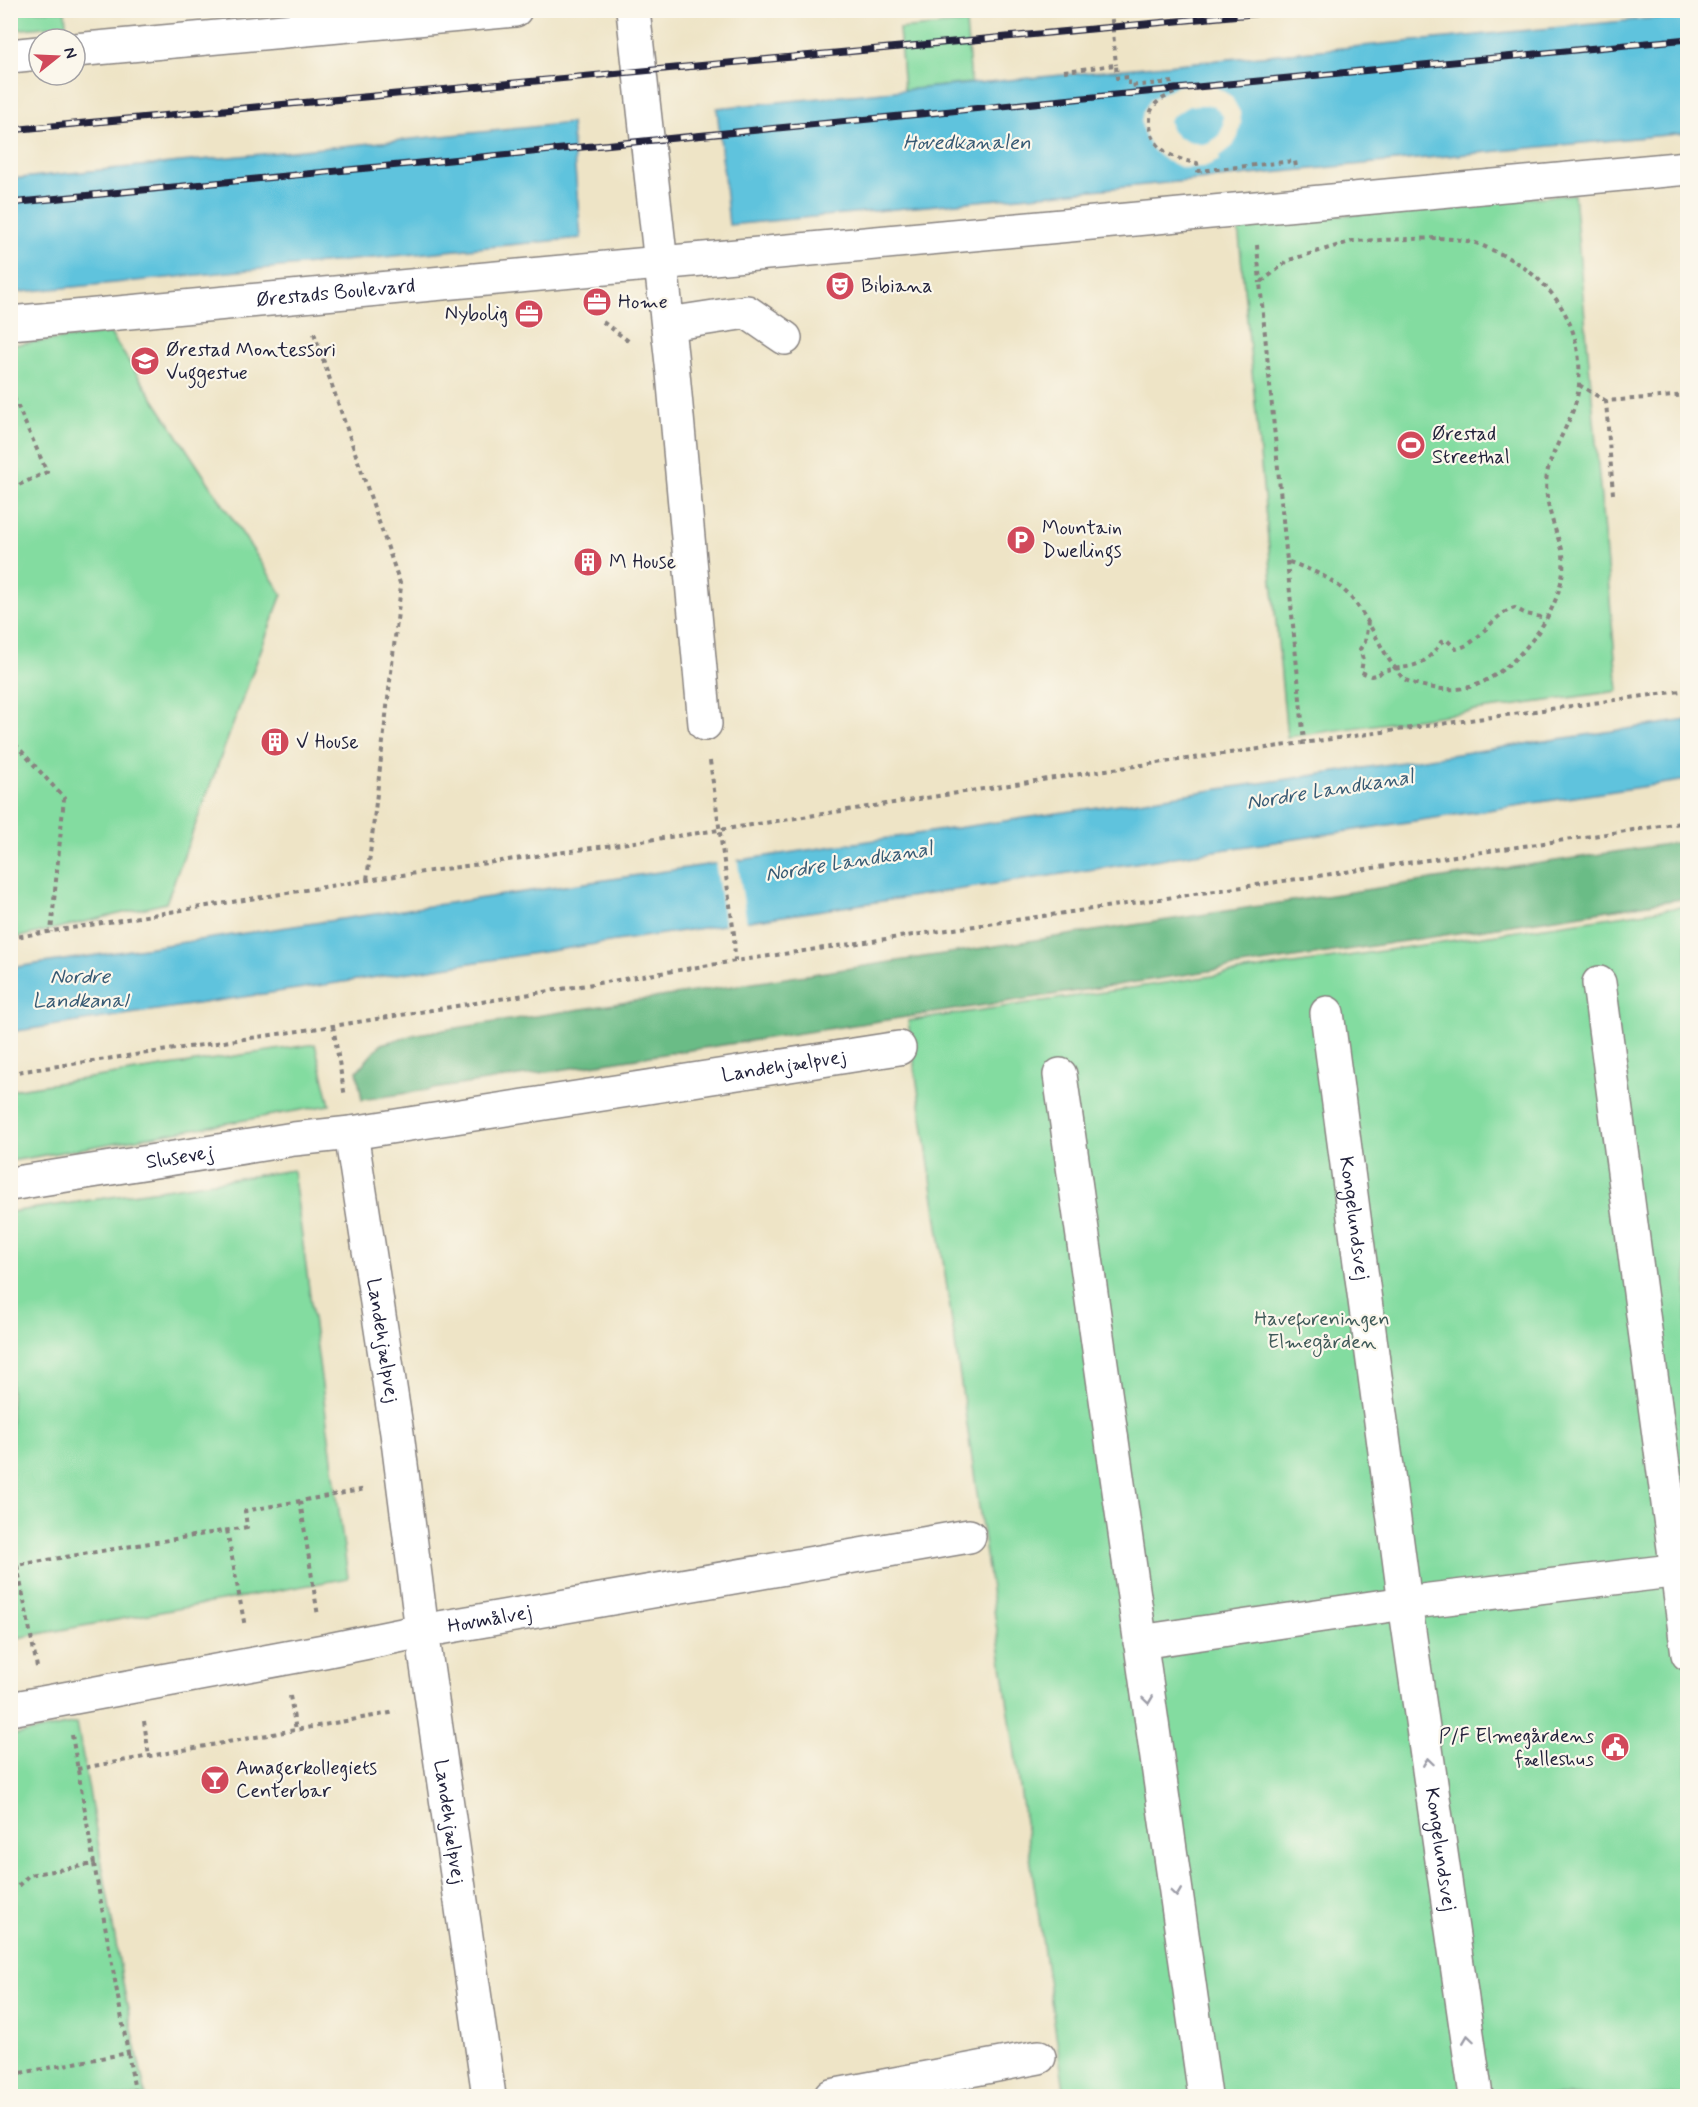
<svg xmlns="http://www.w3.org/2000/svg" width="1698" height="2107" font-family="Mynerve,sans-serif">
<style>
.green{fill:#83dca0;stroke:#527f6e;stroke-width:1.5}
.forest{fill:#6abc86;stroke:#466f60;stroke-width:1.5}
.water{fill:#5fc3dd;stroke:#40728c;stroke-width:1.5}
.pier{fill:#eee4c6;fill-rule:evenodd}
.lines{fill:none;stroke-linecap:round;stroke-linejoin:round}
.minor-casing{stroke:#888380;stroke-width:36}
.path{stroke:#888380;stroke-width:4;stroke-dasharray:4.5 4.5;stroke-linecap:butt}
.minor{stroke:#fff;stroke-width:33}
.rail-casing{stroke:#22223b;stroke-width:7}
.rail{stroke:#fbf7ec;stroke-width:4.5;stroke-dasharray:14;stroke-linecap:butt}
.oneway{stroke:#9c9ca7}
.labels{text-anchor:middle;dominant-baseline:central;stroke-width:4.5;stroke-linejoin:round;paint-order:stroke}
.poi-label{font-size:20px;fill:#22223b;stroke:#fbf7ec;text-anchor:start}
.street-label{font-size:20px;fill:#22223b;stroke:#fbf7ec}
.park-label{font-size:20px;fill:#3f5a59;stroke:#fbf7ec}
.water-label{font-size:21px;font-style:italic;fill:#375a74;stroke:#fbf7ec}
</style>
<rect width="100%" height="100%" fill="#fbf7ec"/>
<filter id="ink" filterUnits="userSpaceOnUse"><feTurbulence type="fractalNoise" baseFrequency=".0167" numOctaves="2"/><feDisplacementMap in="SourceGraphic" scale="12" xChannelSelector="R" yChannelSelector="G"/><feConvolveMatrix kernelMatrix="1 2 1 2 8 2 1 2 1" color-interpolation-filters="sRGB"/></filter>
<filter id="wash" filterUnits="userSpaceOnUse"><feTurbulence type="fractalNoise" baseFrequency=".008" numOctaves="4" result="noise"/><feDisplacementMap in="SourceGraphic" scale="24" xChannelSelector="R" yChannelSelector="G"/><feGaussianBlur stdDeviation="1.35" result="paint"/><feColorMatrix in="noise" values="0 0 0 0 0 0 0 0 0 0 0 0 0 0 0 0 0 1.4 0 .05"/><feComposite in="paint" operator="in"/></filter>
<g filter="url(#wash)">
<rect width="100%" height="100%" fill="#eee4c6"/>
<path class="green" d="M11,10L65,11L66,25L11,30Z
M966,23L971,83L904,90L899,29Z
M1574,194L1618,691L1287,737L1238,225Z
M110,333L282,594L166,903L11,939V345Z
M1687,906V2096H1065L908,1021Z
M315,1044L330,1105L11,1161V1090Z
M293,1170L348,1578L11,1639V1212Z
M77,1723L124,1989L146,2096H11V1736Z"/>
<path class="forest" d="M1687,841V898L362,1100L357,1071L381,1044L417,1034Z"/>
<path class="water" d="M1687,15V133L729,225L717,108Z
M571,123L581,238L11,293V179Z
M1687,720V780L11,1032L10,968Z"/>
<path class="pier" d="M1190,83L1213,85L1231,96L1240,112L1241,123L1238,137L1233,146L1219,157L1220,160L1204,167L1183,168L1166,161L1154,151L1145,137L1141,123L1143,111L1151,99L1175,86ZM1202,105L1214,106L1223,116V127L1219,135L1208,144H1199L1179,138L1172,131L1169,121L1171,117L1189,106Z
M737,857L747,924L725,928L715,861Z"/>
</g>
<g filter="url(#ink)">
<g class="lines">
<g class="minor-casing">
<g id="minor">
<path d="M633,10L673,373L705,724"/>
<path d="M75,50L515,10"/>
<path d="M10,56L39,53"/>
<path id="s1" d="M10,323L1688,168"/>
<path d="M668,324L747,312L785,338"/>
<path d="M1599,983L1688,1654"/>
<path id="s2" d="M1327,1013L1405,1603L1476,2096"/>
<path d="M1060,1075L1205,2096"/>
<path id="s3" d="M351,1133L397,1433L422,1631L489,2096"/>
<path id="s4" d="M10,1184L294,1139L351,1133L899,1048"/>
<path d="M1140,1642L1405,1603L1688,1569"/>
<path id="s5" d="M10,1709L324,1651L422,1631L969,1536"/>
<path d="M831,2096L1039,2057"/>
</g>
</g>
<path class="path" d="M1111,10L1116,65
M1064,71L1116,65L1117,78L1129,77V86L1174,82L1176,92C1168,96 1156,100 1152,109C1150,112 1150,119 1150,123C1150,149 1175,160 1197,163L1198,171L1295,161L1296,167
M1439,238C1450,239 1461,239 1471,242C1478,243 1485,247 1492,250C1548,274 1584,321 1579,385C1576,418 1553,444 1547,474C1544,493 1550,514 1556,532C1558,539 1562,547 1563,554C1568,602 1525,661 1483,682C1470,689 1449,691 1434,688C1426,687 1410,683 1404,679C1401,677 1398,671 1395,668C1379,647 1370,620 1352,599C1335,578 1311,570 1287,561L1260,283L1289,260L1353,241Z
M1257,245L1260,283
M603,322L631,343
M314,333L401,586L367,880
M1579,385L1606,401
M10,389L47,472L10,489
M1613,494L1606,401L1688,395
M1287,561L1304,742
M1368,621L1365,642L1360,649L1363,660L1361,672L1371,676L1379,674L1382,671C1411,665 1423,670 1441,642L1447,640L1456,649C1481,644 1490,615 1515,608L1526,614L1546,618
M10,708L16,745L64,798L51,932
M710,761L734,934L735,961
M10,938L367,880L719,830L1106,770L1688,690
M333,1026L345,1097
M10,1073L333,1026L735,961L1688,822
M300,1501L318,1616
M227,1530L245,1627
M37,1667L17,1565L247,1527L245,1511L366,1489
M290,1696L296,1730
M144,1721L149,1756
M72,1735L94,1864
M77,1769L396,1712
M10,1889L16,1888L29,1875L94,1864L128,2053L10,2075
M128,2053L136,2096"/>
<use href="#minor" class="minor"/>
<g class="rail-casing">
<path id="rail" d="M10,130L1295,10
M10,203L1688,39"/>
</g>
<use href="#rail" class="rail"/>
</g>
<defs><path id="oneway-chevron" d="M-2-3.5L2.5 0L-2 3.5" fill="none" stroke-width="1.6" stroke-linecap="round" stroke-linejoin="round" transform="scale(1.5)"/></defs>
<g class="oneway">
<use href="#oneway-chevron" transform="translate(1148 1700) rotate(82)"/>
<use href="#oneway-chevron" transform="translate(1428 1762) rotate(-98)"/>
<use href="#oneway-chevron" transform="translate(1176 1893) rotate(82)"/>
<use href="#oneway-chevron" transform="translate(1468 2039) rotate(-98)"/>
</g>
</g>
<defs>
<g id="theatre-disc" transform="scale(1.5)"><circle r="9.5" fill="#d1495b" stroke="#fbf7ec"/><path d="M-5-5.5Q0-4 5-5.5V0Q5 5 0 6Q-5 5-5 0ZM-3.3-2.5H-1v1.5H-3.3ZM1-2.5H3.3v1.5H1ZM-2.8 1Q0 5.5 2.8 1Z" fill="#fff"/></g>
<g id="office-disc" transform="scale(1.5)"><circle r="9.5" fill="#d1495b" stroke="#fbf7ec"/><path d="M-6-3h4V-5.5h4V-3h4V5H-6ZM-1-4.5V-3h2v-1.5ZM-6 0V1H6V0Z" fill="#fff"/></g>
<g id="school-disc" transform="scale(1.5)"><circle r="9.5" fill="#d1495b" stroke="#fbf7ec"/><path d="M0-5L7-2L0 1L-7-2ZM-4 1L0 2.5L4 1V4Q0 6-4 4Z" fill="#fff"/></g>
<g id="stadium-disc" transform="scale(1.5)"><circle r="9.5" fill="#d1495b" stroke="#fbf7ec"/><path d="M0-5a6.5 5 0 1 0 0 10a6.5 5 0 1 0 0-10ZM-3.5-1.8h7v3.6h-7Z" fill="#fff"/></g>
<g id="parking-disc" transform="scale(1.5)"><circle r="9.5" fill="#d1495b" stroke="#fbf7ec"/><path d="M-3.5-5.5H1a3.5 3.5 0 0 1 0 7H-1V5.5H-3.5ZM-1-3.4V-.6H.8a1.4 1.4 0 0 0 0-2.8Z" fill="#fff"/></g>
<g id="building-disc" transform="scale(1.5)"><circle r="9.5" fill="#d1495b" stroke="#fbf7ec"/><path d="M-4-6H4V6H1V3H-1V6H-4ZM-2.5-4.3h1.7v1.8h-1.7ZM.8-4.3h1.7v1.8H.8ZM-2.5-1h1.7V.8h-1.7ZM.8-1h1.7V.8H.8Z" fill="#fff"/></g>
<g id="civic-disc" transform="scale(1.5)"><circle r="9.5" fill="#d1495b" stroke="#fbf7ec"/><path d="M-.6-6.5H3V-4.5H.6V-3L4-1V1h2V6H-6V1h2V-1L-.6-3ZM-1.2 2.5V6h2.4V2.5Z" fill="#fff"/></g>
<g id="bar-disc" transform="scale(1.5)"><circle r="9.5" fill="#d1495b" stroke="#fbf7ec"/><path d="M-6-5H6L.8 .8V4.5H3.5V6h-7V4.5H-.8V.8Z" fill="#fff"/></g>
</defs>
<g fill-rule="evenodd">
<use href="#theatre-disc" x="840" y="286"/>
<use href="#office-disc" x="597" y="302"/>
<use href="#office-disc" x="529" y="314"/>
<use href="#school-disc" x="145" y="361"/>
<use href="#stadium-disc" x="1411" y="445"/>
<use href="#parking-disc" x="1021" y="540"/>
<use href="#building-disc" x="588" y="562"/>
<use href="#building-disc" x="275" y="742"/>
<use href="#civic-disc" x="1615" y="1747"/>
<use href="#bar-disc" x="215" y="1780"/>
</g>
<g class="labels">
<g class="poi-label">
<text x="861" y="286">Bibiana</text>
<text x="618" y="302">Home</text>
<text x="508" y="314" text-anchor="end">Nybolig</text>
<text x="166" y="350">Ørestad Montessori<tspan x="166" dy="23">Vuggestue</tspan></text>
<text x="1432" y="434">Ørestad<tspan x="1432" dy="23">Streethal</tspan></text>
<text x="1042" y="528">Mountain<tspan x="1042" dy="23">Dwellings</tspan></text>
<text x="609" y="562">M House</text>
<text x="296" y="742">V House</text>
<text x="1594" y="1736" text-anchor="end">P/F Elmegårdens<tspan x="1594" dy="23">fælleshus</tspan></text>
<text x="236" y="1768">Amagerkollegiets<tspan x="236" dy="23">Centerbar</tspan></text>
</g>
<g class="street-label">
<text stroke="none"><textPath href="#s1" startOffset="327">Ørestads Boulevard</textPath></text>
<text stroke="none"><textPath href="#s4" startOffset="783">Landehjælpvej</textPath></text>
<text stroke="none"><textPath href="#s4" startOffset="172">Slusevej</textPath></text>
<text stroke="none"><textPath href="#s2" startOffset="207">Kongelundsvej</textPath></text>
<text stroke="none"><textPath href="#s3" startOffset="210">Landehjælpvej</textPath></text>
<text stroke="none"><textPath href="#s5" startOffset="488">Hovmålvej</textPath></text>
<text stroke="none"><textPath href="#s3" startOffset="696">Landehjælpvej</textPath></text>
<text stroke="none"><textPath href="#s2" startOffset="844">Kongelundsvej</textPath></text>
</g>
<g class="park-label">
<text x="1322" y="1319">Haveforeningen<tspan x="1322" dy="23">Elmegården</tspan></text>
</g>
<g class="water-label">
<text x="967" y="143">Hovedkanalen</text>
<text transform="translate(1330 790) rotate(-9)">Nordre Landkanal</text>
<text transform="translate(849 862) rotate(-9)">Nordre Landkanal</text>
<text x="80" y="977">Nordre<tspan x="80" dy="24">Landkanal</tspan></text>
</g>
</g>
<rect width="1698" height="2107" fill="none" stroke="#fbf7ec" stroke-width="36"/>
<g transform="translate(57 57) rotate(72)"><circle r="28" fill="#fbf7ec" stroke="#a4a2a5" stroke-width="1.5"/>
<path d="M0-4.5L10 22L0 15L-10 22Z" fill="#d1495b"/>
<text y="-9" font-size="16" font-weight="bold" text-anchor="middle" fill="#22223b">N</text>
</g>
</svg>
